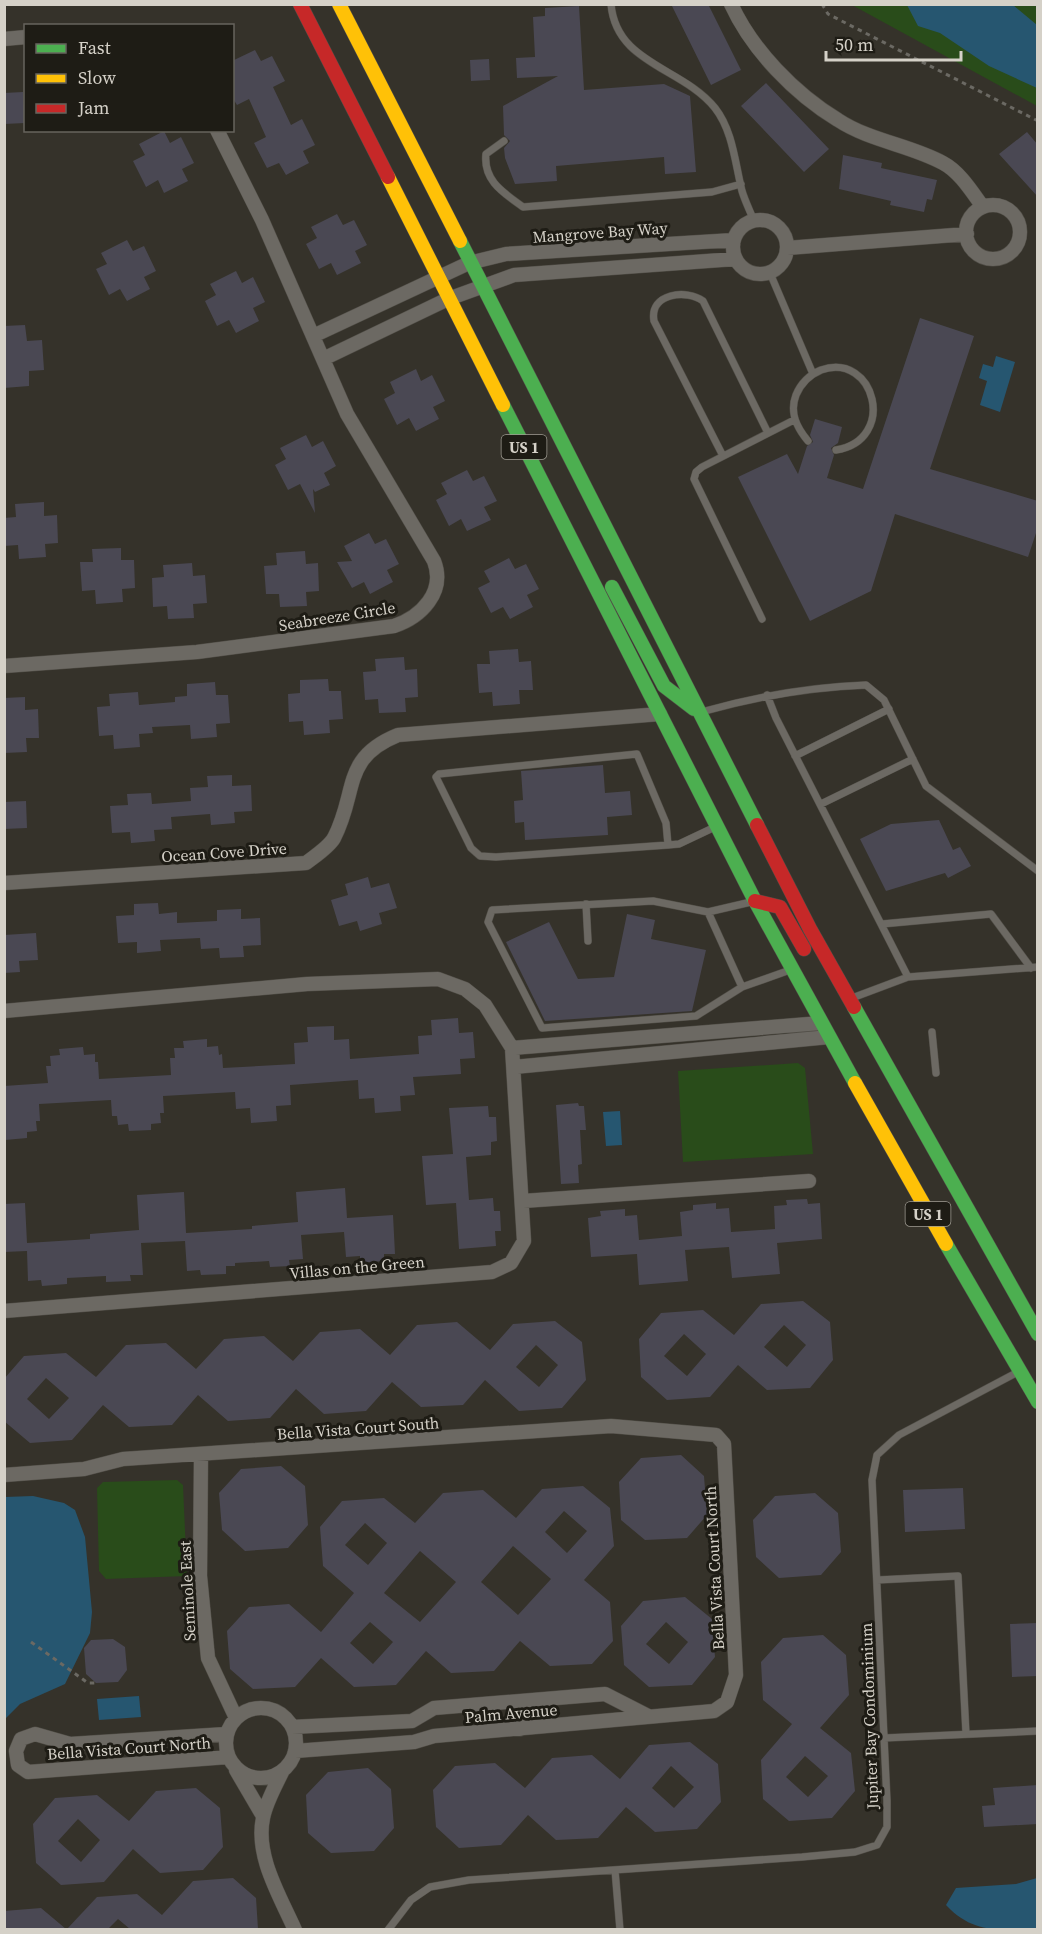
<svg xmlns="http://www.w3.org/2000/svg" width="1042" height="1934" font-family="'Source Serif 4',serif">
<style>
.green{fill:#294c1a}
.water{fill:#265670}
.building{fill:#4a4853;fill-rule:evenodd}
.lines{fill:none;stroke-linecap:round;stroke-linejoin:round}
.lane-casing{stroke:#514e47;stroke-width:8}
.street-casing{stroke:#514e47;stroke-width:15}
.fast-casing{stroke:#514e47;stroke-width:15}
.slow-casing{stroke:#514e47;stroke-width:15}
.jam-casing{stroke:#514e47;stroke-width:15}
.path{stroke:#6b6963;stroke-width:3;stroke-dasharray:4.5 4.5;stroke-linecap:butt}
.lane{stroke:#6c6963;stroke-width:7}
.street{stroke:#6c6963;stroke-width:14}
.fast{stroke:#4caf50;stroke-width:14}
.slow{stroke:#ffc107;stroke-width:14}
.jam{stroke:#c62828;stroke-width:14}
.labels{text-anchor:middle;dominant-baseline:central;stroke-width:6;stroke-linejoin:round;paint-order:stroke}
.shield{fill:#1e1c15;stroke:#9e9b92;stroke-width:1.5}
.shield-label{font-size:15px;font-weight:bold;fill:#d5d1c8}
.street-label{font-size:16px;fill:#d5d1c8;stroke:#1e1c15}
</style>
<rect width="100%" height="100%" fill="#35322a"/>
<path class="green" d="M852,5H1037V106Z
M798,1063L805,1068L813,1154L683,1162L678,1071Z
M177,1480L183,1485L187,1576L106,1579L99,1571L97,1488L103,1482Z"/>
<path class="water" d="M907,5H1013L1037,25V88L989,66L940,33L918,26Z
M996,356L1015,362L1000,412L980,405L987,381L979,378L983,364L993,367Z
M620,1111L622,1145L606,1146L603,1112Z
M33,1496L64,1503L75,1510L85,1537L92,1612L90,1633L65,1684L20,1704L5,1719V1497Z
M139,1696L141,1717L99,1720L97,1699Z
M1037,1878V1929C999,1930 973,1934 946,1905L956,1888L1016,1884Z"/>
<path class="building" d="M671,4H708L741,70L711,85Z
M579,6L584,90L664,84L690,96L696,172L665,174L664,157L556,166L557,181L515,184L505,158L504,148L510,141L504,135L503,106L558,76L517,78L516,58L535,57L533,17L545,16V8Z
M255,50L261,61L272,56L285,81L273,87L291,125L302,119L315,145L303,151L309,163L286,175L279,163L267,168L254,143L266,137L249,99L237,105L232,97V61Z
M489,59L490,80L471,81L470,60Z
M766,83L829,149L804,172L741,106Z
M23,92L25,123L4,124V93Z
M164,131L170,143L181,137L194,163L182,169L188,181L164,193L158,180L146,187L133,161L145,155L139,144Z
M1027,132L1038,145V197L999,154Z
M843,155L882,163L881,168L937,180L932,200L927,199L924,212L890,205L891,201L839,189Z
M337,214L343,225L354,220L367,245L355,251L361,263L337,275L331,263L319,269L306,244L317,238L311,227Z
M127,240L133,251L144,246L156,271L144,277L150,289L127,301L120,289L109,295L96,269L107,264L101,253Z
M236,271L242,283L253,277L265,302L253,308L259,321L236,333L229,320L217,326L205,301L216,295L210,284Z
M920,318L974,336L930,469L1038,501V527L1028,557L895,514L871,591L810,621L738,477L787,454L798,474L807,446L813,442L810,435L815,419L842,427L838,443L831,448L834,455L827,478L863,489Z
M25,325L27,341L42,340L44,370L29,371V386L4,388V326Z
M416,369L421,381L432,375L445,401L433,407L439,419L416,431L409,418L397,425L384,399L395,393L390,382Z
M306,435L312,447L323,441L336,466L324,473L330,485L315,492L313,489L315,513L300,484L288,490L275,465L286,459L280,448Z
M467,470L473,481L484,476L497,501L484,507L491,520L467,531L461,519L449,526L436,500L447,494L441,483Z
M44,502V516L57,515L58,543L45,544L46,557L19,559L18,545L4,546V518L16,517L15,504Z
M369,533L375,544L386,539L399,564L387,570L393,582L370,594L364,582L352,588L337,562L352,561L344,546Z
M121,548V560H134L135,588L122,589L123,602L96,604L95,590L82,591L80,562H93L92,549Z
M305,551L306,564L318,563L319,591L306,592L307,606L280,607L279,594H266L264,566L277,565L276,553Z
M509,558L515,569L526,564L539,589L527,595L533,607L510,619L503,607L491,613L478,588L490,582L484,571Z
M192,563L193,576L205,575L207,603L193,604L194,618L168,619L167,606L153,607L152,578L164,577L163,565Z
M518,649L519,662L531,661L533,690H519L520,704L493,706L492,692L479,693L477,664H490L489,651Z
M404,657L405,670L417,669L418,697L405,698L406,712L379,713L378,699L365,700L363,672L376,671L375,659Z
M328,679L329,691H341L343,719L329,720L330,733L304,735L303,721L289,722L288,694L300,693V680Z
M215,682L216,695H228L230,723L216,724L217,737L191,739L190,725L152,727L153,733L139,734L140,747L114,749L113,735L99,736L97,707L110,706L109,694L138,692L139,705L175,702V697L187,696V684Z
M25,697V710L38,709L39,738H26L27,752L4,753V698Z
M603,765L605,793L630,791L632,815L607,817L608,835L525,840L524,822L515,823L514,801L523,800L521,771Z
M232,775V786L251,785L252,811L234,812L235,823L211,825L210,814L171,817L172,829L154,830L155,841L131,843L130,832L112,833L110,806L128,805L127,794L151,793L152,804L191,801L190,788L208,787L207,776Z
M26,801L27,828L4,829V802Z
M939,820L953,850L960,847L971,866L948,878L945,873L886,891L860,839L891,824Z
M368,877L371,888L389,883L397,908L379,913L382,924L360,931L357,921L339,926L331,900L348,895L345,884Z
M158,903L159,914L177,912V923L217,921V910L241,909V919L260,918L261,945L243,946L244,957L220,958L219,948L201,949L200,938L160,940L161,951L137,953V942L118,943L116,916L134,915V904Z
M627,914L655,920L651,939L706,950L692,1011L545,1021L506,942L549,922L578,979L614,977Z
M36,933L38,960L19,961L20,972L4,973V935Z
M458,1018L459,1033L473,1032L475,1058L460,1059L461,1074L413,1077L415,1095L400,1096L401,1111L375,1113L374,1098L359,1099L358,1080L290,1085L291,1105L276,1106L277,1121L251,1123L250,1108L236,1109L235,1092L163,1096L164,1113H160L161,1123L151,1124V1130L129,1131L128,1124L118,1125L117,1116H112L111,1100L39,1104L40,1121H36L37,1131L27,1132V1138L5,1140L4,1086L48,1083L46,1066H51L50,1056L60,1055L59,1049L83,1047L84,1055L95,1054V1062H98L99,1079L171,1075L170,1058H175L174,1048H184L183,1041L207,1039V1047L218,1046L219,1055L222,1054L223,1068L295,1064L294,1043L308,1042L307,1027L334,1026V1040L349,1039L350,1059L419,1054L418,1036L432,1035L431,1020Z
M578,1103L579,1106H584L586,1130H580L582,1164L578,1165L579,1183L561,1184L556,1105Z
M488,1106L489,1117H496L497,1141L491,1142V1155L466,1157L469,1200L493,1198L494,1211H500L501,1231H495L496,1246L459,1249L456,1203L426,1205L422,1156L453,1154L449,1108Z
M345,1188L347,1218L393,1215L395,1254H384V1261L360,1263V1256L346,1257L344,1232L301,1235L303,1259L289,1260L290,1266L270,1267L269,1261L235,1263V1266H226V1274L201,1275L200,1270L187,1271L185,1241L141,1243L143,1275H130L131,1281L106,1282V1276L67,1278V1284L42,1286L41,1280L28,1281L27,1251L4,1252V1204L25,1203L27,1243L90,1239V1234L139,1230L137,1195L184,1192L186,1233L252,1229V1226L298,1222L296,1192Z
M807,1199L808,1204L820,1203L822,1239L777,1243L780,1274L732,1278L729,1247L685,1250L688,1281L639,1285L637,1254L591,1257L588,1218L601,1216L600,1211L625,1209V1216L637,1215L639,1240L682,1236L680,1212L693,1210V1205L716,1203V1209L729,1208L731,1232L775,1229L774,1206L787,1205L786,1200Z
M803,1301L830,1322L833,1360L810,1388L767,1390L738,1365L710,1397L667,1400L641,1377L639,1339L661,1313L703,1310L734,1335L761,1304ZM784,1325L806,1345L787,1367L764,1347ZM684,1334L706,1354L687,1376L664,1356Z
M555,1321L582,1342L586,1380L562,1408L519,1411L485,1380L463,1405L421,1407L392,1382L366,1411L324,1414L296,1389L270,1418L228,1421L198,1395L172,1425L129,1427L103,1405L72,1440L30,1443L4,1421V1379L24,1356L66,1353L96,1377L126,1345L166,1343L196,1369L224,1339L264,1336L293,1361L320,1332L360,1329L390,1355L417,1325L457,1322L490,1350L513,1324ZM536,1345L558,1365L539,1387L516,1367ZM46,1378L69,1398L49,1419L27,1399Z
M681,1455L704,1476L707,1515L687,1538L645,1540L621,1520L619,1482L641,1458Z
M281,1466L305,1486L308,1525L288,1548L245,1551L222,1530L219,1493L241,1469Z
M583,1486L610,1508L614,1546L584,1580L610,1602L613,1641L592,1664L550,1666L520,1641L494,1671L451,1673L426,1651L396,1685L354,1687L321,1658L295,1687L253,1689L230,1669L227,1631L249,1607L289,1604L321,1632L354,1593L323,1566L320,1527L342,1501L384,1498L415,1523L443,1493L483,1490L516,1518L542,1489ZM564,1511L587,1531L567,1553L545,1532ZM365,1523L387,1543L368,1565L345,1545ZM513,1546L551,1579L518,1615L481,1582ZM420,1551L456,1582L420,1622L384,1593ZM370,1622L393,1642L373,1664L350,1643Z
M963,1488L965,1529L905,1532L903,1490Z
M815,1493L838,1513L841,1552L821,1575L779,1578L756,1557L753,1520L775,1496Z
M685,1597L712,1619L715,1657L692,1685L649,1687L624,1665L621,1626L643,1601ZM666,1622L688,1642L669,1664L646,1644Z
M1038,1623V1676L1012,1677L1010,1624Z
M823,1635L846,1655L849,1695L820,1728L851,1753L855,1791L832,1818L789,1821L763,1799L761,1760L792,1724L763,1700L761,1662L783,1638ZM805,1756L828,1776L808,1797L786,1777Z
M113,1639L125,1647L127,1670L118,1682L96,1683L86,1674L84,1648L91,1640Z
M690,1742L718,1764L721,1802L697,1829L655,1832L626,1807L598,1838L556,1840L528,1815L501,1845L459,1848L436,1827L433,1790L455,1766L495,1763L525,1788L552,1758L592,1755L620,1779L649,1745ZM671,1766L694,1787L674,1808L652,1788Z
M368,1768L391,1789L394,1828L374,1851L331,1853L308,1833L306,1795L328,1772Z
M1038,1785V1824L984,1827L982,1806L995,1805L993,1788Z
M196,1788L220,1808L223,1847L203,1870L160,1873L133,1849L104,1882L61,1885L36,1863L33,1824L55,1798L97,1795L129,1821L156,1791ZM78,1819L100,1840L81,1862L58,1841Z
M233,1878L256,1898L258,1929H130L118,1919L108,1929H67L97,1897L137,1894L162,1915L193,1881Z
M41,1908L66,1929H4V1911Z"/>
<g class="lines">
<g class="lane-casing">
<path id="lane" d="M611,4C616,64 682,67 715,108C733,131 735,163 742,191C745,201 750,211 754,221
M504,141L486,154C483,181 504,193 523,207L712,192L741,184
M770,273L813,374
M808,441C797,428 789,413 796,395C801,383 809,375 821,370C875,351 898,440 836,450
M723,456L654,321C649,293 687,289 703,301L768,433
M762,619L694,479L696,472L702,467L794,420
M767,695L776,718L908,977
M705,711C759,696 810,687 866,685L884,700L926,786L1038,871
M795,756L889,709
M821,804L913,759
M668,845L666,823L637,754L439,774L436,777L471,848L480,856L496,857L668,845L679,844L715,827
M586,904L588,941
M708,912L742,987L696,1016L542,1028L488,922L492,910L653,901L708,912L751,902
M882,924L991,914L1031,968
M742,987L790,970
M852,998L908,977L1038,967
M932,1032L936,1073
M877,1580L958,1576L966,1734
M884,1738L1038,1731
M615,1870L620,1930
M388,1930L411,1900L430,1887L469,1880L802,1857L855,1852L877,1845L887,1827V1801L872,1480L877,1455L899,1435L1016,1373"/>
</g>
<g class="street-casing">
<path id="street" d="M731,4C752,50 795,94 838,120C870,141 910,145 943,163C960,172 972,192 983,207
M4,39L26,37
M966 232a27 27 0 1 1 54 0a27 27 0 1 1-54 0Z
M733 247a27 27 0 1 1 54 0a27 27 0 1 1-54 0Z
M787,248L967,234
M313,336L469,263L506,254L734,240
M323,359L448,299L514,275L735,259
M4,666L197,652L394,626C421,617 446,592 434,561L347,414L262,220L217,130
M4,883L306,863C315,856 329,847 334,838C358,792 341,758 398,735L660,714
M4,1011L307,984L438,979L465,989L485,1005L512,1048L524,1241L511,1263L492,1272L4,1311
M512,1048L821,1023
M514,1067L829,1037
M523,1201L809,1181
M201,1455L200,1576L208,1658L236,1718
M4,1475L84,1469L123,1459L611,1426L716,1435L724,1444L736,1675L727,1702L714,1711L434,1736L414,1742L295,1751
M521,1701V1729
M226 1743a35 35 0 1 1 70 0a35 35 0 1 1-70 0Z
M292,1727L412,1721L434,1708L605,1694L648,1716
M226,1734L70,1744L35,1734L21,1739L16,1751L18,1765L28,1772L228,1757
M236,1770L263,1816
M283,1770C276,1785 266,1802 263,1818C255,1856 280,1896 295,1930"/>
</g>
<g class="fast-casing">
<path id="fast" d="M460,241L757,825
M503,405L755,901L855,1083
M612,587L664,686L694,709
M854,1007L1038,1334
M946,1244L1038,1402"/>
</g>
<g class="slow-casing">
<path id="slow" d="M339,4L460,241
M388,177L503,405
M855,1083L946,1244"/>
</g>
<g class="jam-casing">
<path id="jam" d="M300,4L388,177
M757,825L810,929L854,1007
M755,901L780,907L804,949"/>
</g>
<path class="path" d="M822,4L828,14L1038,121
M31,1642L88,1683H96"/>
<use href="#lane" class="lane"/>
<use href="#street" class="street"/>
<use href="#fast" class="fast"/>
<use href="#slow" class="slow"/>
<use href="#jam" class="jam"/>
</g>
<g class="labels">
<g class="shield">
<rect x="501.5" y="435" width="45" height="24" rx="4.5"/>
<rect x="905.5" y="1202" width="45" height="24" rx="4.5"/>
</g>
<g class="shield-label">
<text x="524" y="447">US 1</text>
<text x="928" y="1214">US 1</text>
</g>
<g class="street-label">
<text transform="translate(600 232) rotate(-4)">Mangrove Bay Way</text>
<text transform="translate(337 616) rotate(-9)">Seabreeze Circle</text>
<text transform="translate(224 852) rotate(-4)">Ocean Cove Drive</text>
<text transform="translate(357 1267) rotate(-5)">Villas on the Green</text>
<text transform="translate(358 1428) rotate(-4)">Bella Vista Court South</text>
<text transform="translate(714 1568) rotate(-93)">Bella Vista Court North</text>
<text transform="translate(187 1591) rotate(-93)">Seminole East</text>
<text transform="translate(511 1713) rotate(-5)">Palm Avenue</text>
<text transform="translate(869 1716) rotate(-92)">Jupiter Bay Condominium</text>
<text transform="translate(129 1748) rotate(-4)">Bella Vista Court North</text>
</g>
</g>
<rect width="1042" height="1934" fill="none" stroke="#d5d1c8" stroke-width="12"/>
<rect x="24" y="24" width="210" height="108" fill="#1e1c15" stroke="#67645d" stroke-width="1.5"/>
<rect x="36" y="44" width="30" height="9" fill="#4caf50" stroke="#67645d" stroke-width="1.5"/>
<text x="78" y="54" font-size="18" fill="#d5d1c8">Fast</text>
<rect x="36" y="74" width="30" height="9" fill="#ffc107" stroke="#67645d" stroke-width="1.5"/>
<text x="78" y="84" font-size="18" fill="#d5d1c8">Slow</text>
<rect x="36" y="104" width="30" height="9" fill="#c62828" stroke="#67645d" stroke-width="1.5"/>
<text x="78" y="114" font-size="18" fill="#d5d1c8">Jam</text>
<path d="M826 51v9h135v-9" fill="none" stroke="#d5d1c8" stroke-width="3"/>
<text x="835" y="51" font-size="18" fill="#d5d1c8" stroke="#1e1c15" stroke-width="4.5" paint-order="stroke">50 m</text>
</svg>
